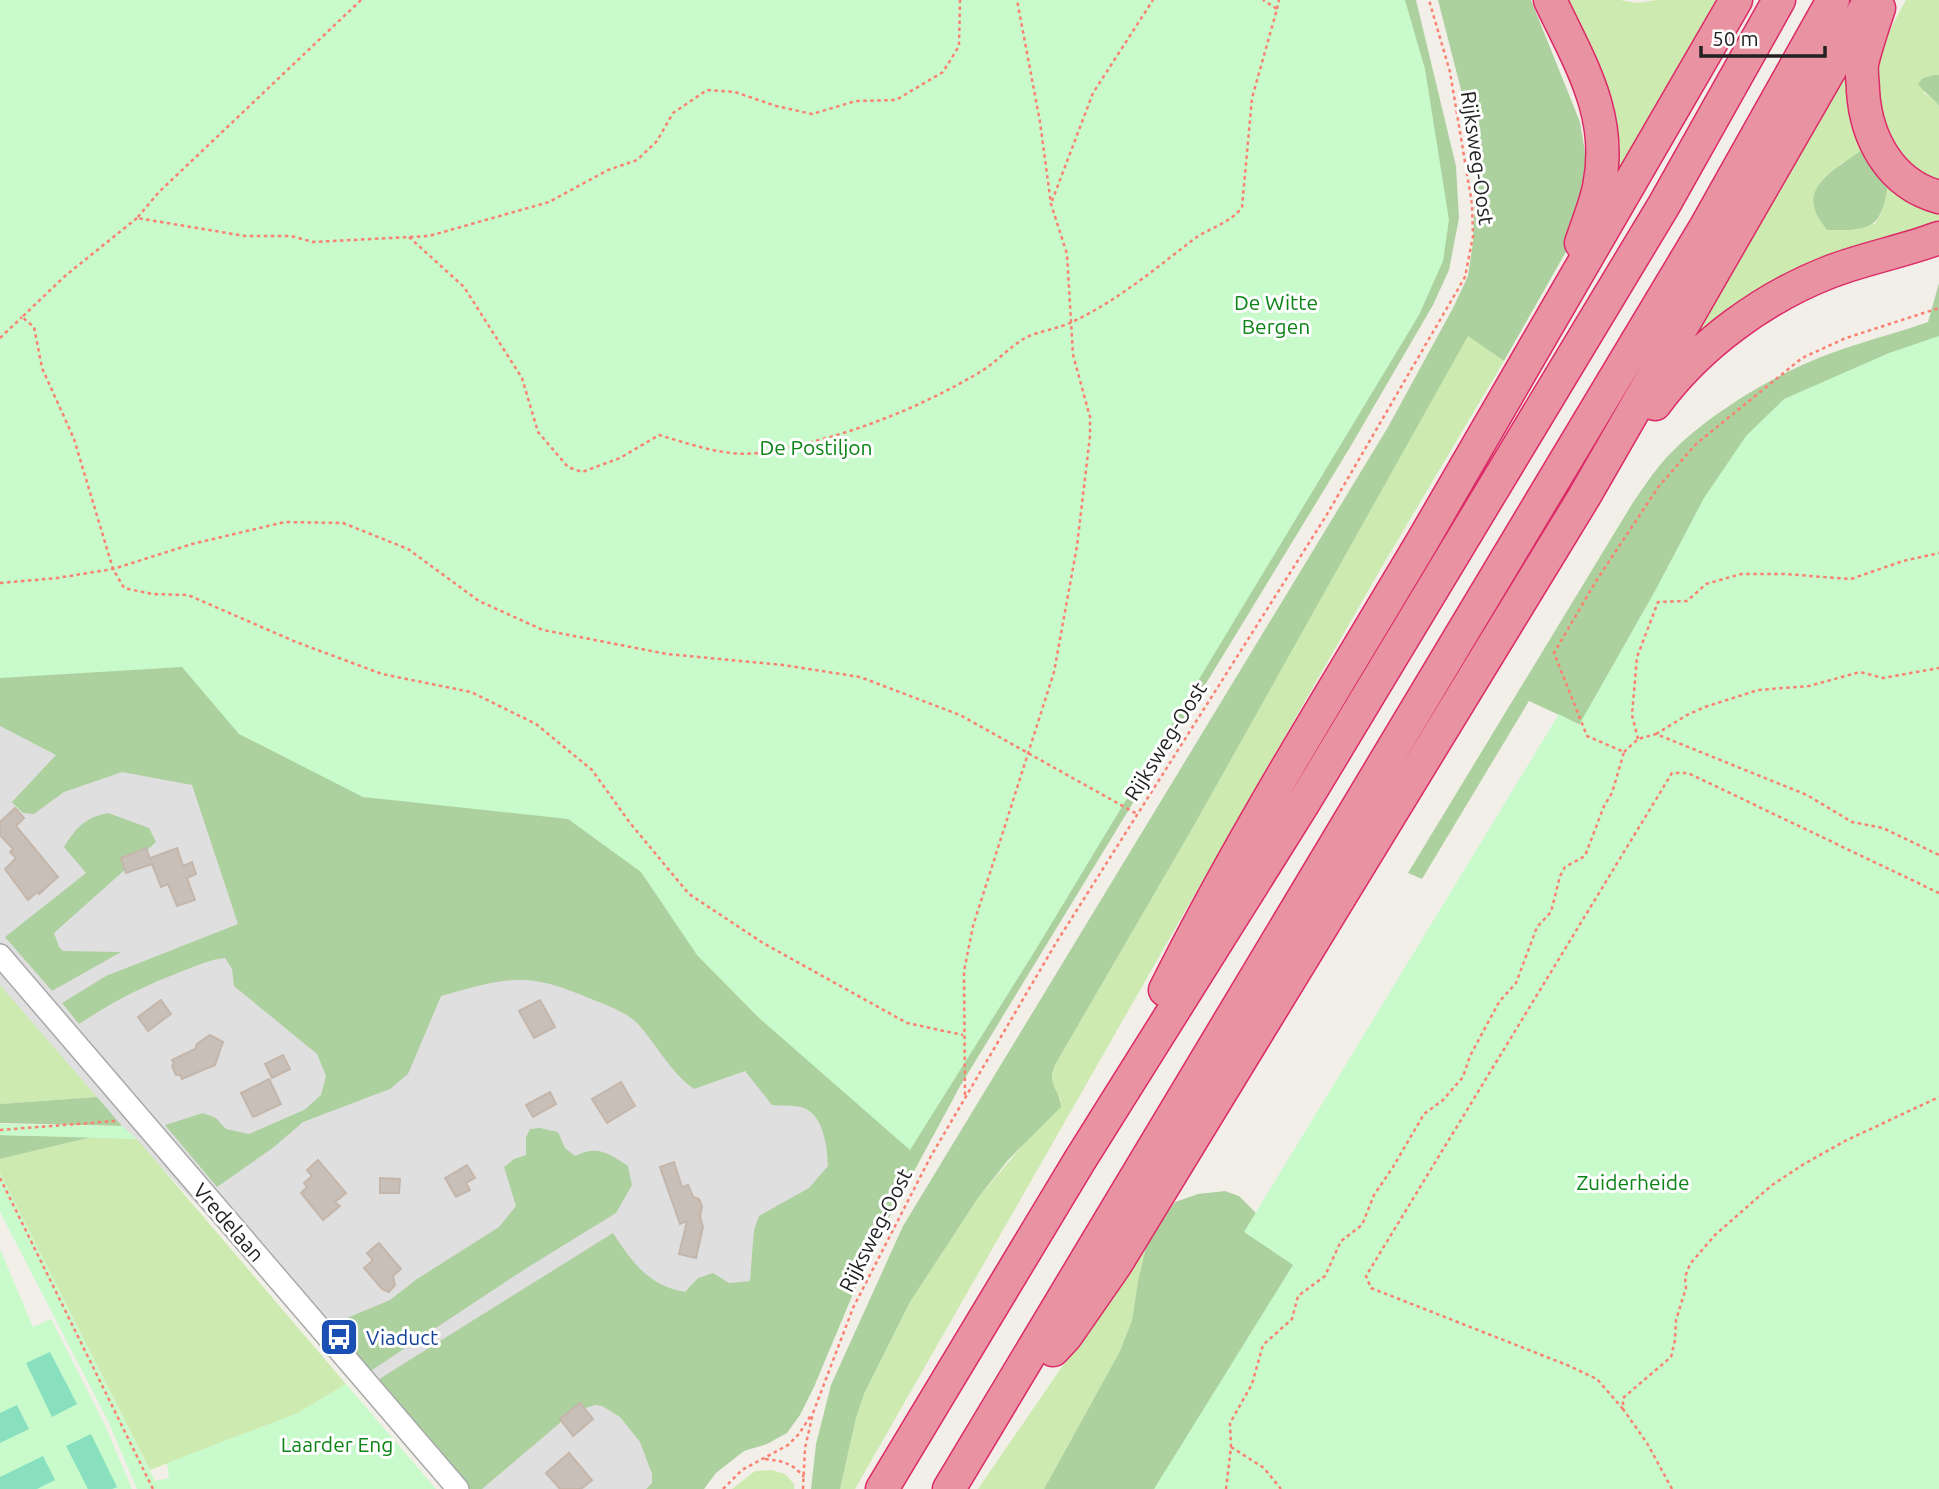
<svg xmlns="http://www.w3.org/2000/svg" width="1939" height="1489" font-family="Ubuntu,sans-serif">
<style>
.residential{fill:#e0dfdf}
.grass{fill:#cdebb0}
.forest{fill:#add19e}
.park{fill:#c8facc}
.pitch{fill:#88e0be}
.building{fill:#c7bfb8;stroke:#c4b6ab;stroke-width:2}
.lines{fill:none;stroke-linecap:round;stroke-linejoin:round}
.minor-casing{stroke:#a9a9a9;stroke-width:24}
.highway-casing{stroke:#dc2a67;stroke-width:35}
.path{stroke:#fa8072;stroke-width:2.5;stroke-dasharray:3.5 3.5;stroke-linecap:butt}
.minor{stroke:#fff;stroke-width:21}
.highway{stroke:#e892a2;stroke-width:32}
.labels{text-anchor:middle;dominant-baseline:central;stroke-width:6;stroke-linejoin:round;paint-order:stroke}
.street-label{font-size:21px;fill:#222;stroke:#fff}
.park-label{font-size:21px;fill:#0c8416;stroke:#fff}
.transit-label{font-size:21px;fill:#164399;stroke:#fff;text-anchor:start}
</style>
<rect width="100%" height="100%" fill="#f2efe9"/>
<path class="residential" d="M0,680L493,936L719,1035L860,1155L658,1489H472L0,1001Z"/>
<path class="grass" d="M1560,0H1620L1637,3L1657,0H1716L1610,184Z
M1906,0H1939V75L1923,78L1924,93L1934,99L1939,106V186C1928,178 1912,171 1902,162C1897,156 1893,145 1889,138C1862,85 1879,48 1906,0Z
M1861,48L1868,145L1856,156L1840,164L1874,225L1881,214L1889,177L1939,204V227L1862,253L1674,373Z
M1468,335L1504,361L1380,570L855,1489H840L856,1418L864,1394L910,1302L978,1198L1061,1100C1053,1087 1049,1080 1055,1065L1196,822Z
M0,985L97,1097L0,1104Z
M92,1137L137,1139L346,1384L298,1413L150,1470L0,1174V1159Z
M1147,1243L1138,1281L1132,1320L1120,1351L1044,1489H978Z
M772,1470L785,1474L794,1484V1489H732L755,1471Z"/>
<path class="forest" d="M0,0H1416L1456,166L1459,218L1449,270L1433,305L1349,449L959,1088L871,1251L814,1387L800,1415L787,1433L767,1444L744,1451L716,1473L704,1489H646L652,1483V1474L640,1442L620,1417L602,1406L596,1405L574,1411L482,1489H468L376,1381L613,1233C632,1262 649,1286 685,1292L698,1278L713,1273L729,1283L750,1281L754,1230L759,1216L809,1188L828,1166C827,1146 824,1114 801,1107C792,1105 780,1106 772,1105L745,1071L694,1089C670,1072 657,1045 638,1024C629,1014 609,1006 596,1001C577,993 556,984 535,981C504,976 471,988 441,996L408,1074L390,1089L303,1122L274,1147L217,1187L165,1125L203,1113L216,1118L226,1129L249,1134L304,1110L321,1095L326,1076L317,1054L234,986L232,969L225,958C211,959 196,966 183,971C145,985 112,1002 79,1024L62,1003L106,976L238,924L192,785L122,772L64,792L34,814L23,813L12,802L56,755L0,726Z
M1438,0H1531L1580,122L1588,170L1567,250L1504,361L1468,336L1196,822L1055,1065C1046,1086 1060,1088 1061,1107L1008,1160L978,1198L910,1302L864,1394L856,1418L840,1489H811L816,1444L831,1385L903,1226L1388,427L1453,308L1468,276L1473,242L1476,157L1469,121Z
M1934,75H1939V106C1933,97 1924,93 1918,84L1923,78Z
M1868,145L1889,177C1882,226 1877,231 1827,230C1823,224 1817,217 1815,210C1804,180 1851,161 1868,145Z
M1939,283V892L1529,701L1422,879L1408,873L1632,504C1641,491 1650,477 1660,465C1696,422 1765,380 1816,359C1852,344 1891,335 1928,322Z
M108,813L149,828L156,842L54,933L59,947L63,951L121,952L52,991L5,937L86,873L64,847C76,828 84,818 108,813Z
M97,1097L122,1126L0,1123V1104Z
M540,1128L558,1132L565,1148L575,1156C598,1145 608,1153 628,1166L632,1185L616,1213L525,1269L369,1372L330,1325L390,1300L417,1279L499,1227L516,1206L504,1167L514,1159L526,1155V1137L530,1129Z
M0,1135L92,1137L0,1159Z
M1225,1191L1239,1196L1275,1232L1667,1489H1044L1120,1351L1132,1320L1138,1281L1147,1243L1175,1202L1198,1194Z"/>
<path class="park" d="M0,0H1405L1425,69L1449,220L1443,261L1419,315L1033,954L910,1150L757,1016L697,955L641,872L568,819L363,797L239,734L182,667L0,678Z
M1939,336V1489H1154L1293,1265L1244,1232L1559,714L1579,725L1655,591L1704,498L1746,436L1784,399L1889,353Z
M0,1124L122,1126L137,1139L0,1135Z
M0,1173L155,1481L169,1478L167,1463L298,1413L346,1384L436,1489H137L109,1423L0,1212Z
M0,1249L33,1327L51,1319L105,1425L132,1489H0Z"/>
<path class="pitch" d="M50,1352L77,1404L52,1417L26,1363Z
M17,1405L29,1429L0,1443V1413Z
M91,1434L117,1487L112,1489H88L66,1446Z
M43,1456L55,1480L37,1489H0V1477Z"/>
<path class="building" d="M15,808L24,818L16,826L58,877L39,894L37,892L28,900L5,869L16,858L10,852L13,849L0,835V822Z
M146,848L151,861L150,858L177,848L183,866L192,862L196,874L187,878L195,900L177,906L168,884L161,887L152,864L126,873L121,858Z
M161,1000L171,1014L148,1031L138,1017Z
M540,1000L555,1027L534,1038L519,1011Z
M210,1035L223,1042L215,1065L182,1079L180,1075H176L172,1066L174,1064L172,1060L195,1049L197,1044Z
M283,1055L290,1069L272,1078L265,1064Z
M269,1079L281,1104L253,1117L241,1093Z
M621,1082L635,1106L607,1123L592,1099Z
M550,1092L556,1104L533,1117L526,1105Z
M318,1160L346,1193L335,1202L340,1206L323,1220L301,1193L307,1187L304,1183L312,1176L307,1170Z
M674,1162L682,1187L688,1185L693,1197L699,1199L702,1206L700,1217L703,1227L696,1258L679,1254L687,1221L680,1224L660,1167Z
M467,1165L475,1178L466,1183L470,1190L456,1197L445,1178Z
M380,1178L400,1179L399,1193H380Z
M379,1243L401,1269L393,1276L395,1285L389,1292L382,1289L364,1268L373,1260L367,1253Z
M580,1403L593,1419L573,1436L560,1419Z
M569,1453L592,1480L581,1489H560L546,1473Z"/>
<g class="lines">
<g class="minor-casing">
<path id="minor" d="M0,955L458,1489"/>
</g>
<g class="highway-casing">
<path id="highway" d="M1550,0C1579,62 1614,115 1599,187C1595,206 1587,225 1581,243
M1879,8C1873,26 1866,46 1862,64C1861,73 1863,83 1863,91C1866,138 1890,184 1939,197
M1655,404C1698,345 1764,297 1832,271C1867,258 1904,251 1939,238
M1165,990C1242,836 1334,690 1422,542C1528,362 1632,181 1736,0
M1053,1350L1066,1336L1116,1264L1584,497L1870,0
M882,1489L1080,1160L1303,804L1664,205L1779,0
M949,1489L1705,228L1833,0"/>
</g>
<path class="path" d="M361,0L159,192L137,218L245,236H291L313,242L429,236L549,202L608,170L637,160L657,141L673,113L707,90L735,92L776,106L812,114L856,101L896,100L943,72L959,46L960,0
M1277,9L1279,0
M1052,201L1093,93L1153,0
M137,218L65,276L22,317L34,327L42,368L74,439L113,569L124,588L152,594L188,595L296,642L382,674L471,692L536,724L592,770L630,823L689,894L763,943L907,1023L963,1035
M409,237L464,287L522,378L538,432L568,467L582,472L620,458L659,435C690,444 725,457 758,453C835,441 913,412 980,372C997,362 1010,346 1027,337C1039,331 1058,329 1072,322C1117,301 1155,269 1194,239C1209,228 1231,223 1242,207L1252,98L1277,9L1263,0
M0,338L22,317
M0,583L57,578L113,569L192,544L285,522L343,523L408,549L479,601L543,630L667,654L783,665L860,677L960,715L1137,814
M1656,734L1687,715L1705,707L1758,690L1809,686L1860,672L1883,678L1939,668
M1638,739L1632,715L1637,657L1658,602L1687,601L1706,584L1741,574H1784L1851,579L1903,561L1939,553
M1624,752L1638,739L1656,734L1807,795L1852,822L1883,828L1939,855
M965,1095L964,971L973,926L1054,672L1077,546L1090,436V417L1073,355L1067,254L1051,204L1040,122L1017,0
M0,1130L115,1121
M0,1178L153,1489
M1623,1409L1597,1379L1567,1365L1371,1288L1366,1276L1672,773H1688L1939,893
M1231,1447L1264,1468L1281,1489
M765,1459C783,1461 792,1463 804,1477
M723,1489L742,1470L788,1445L799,1434L811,1415
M803,1489L805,1448L813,1413L853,1308L931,1156L1056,943L1326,516L1465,277L1473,236L1472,204L1450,72L1429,0
M1226,1489L1231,1447L1230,1423L1252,1384L1263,1345L1292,1319L1298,1296L1325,1276L1341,1241L1362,1225L1374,1195L1393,1167L1424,1114L1443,1100L1463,1077L1470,1056L1499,1002L1516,983L1537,927L1551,912L1560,876L1565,867L1585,856L1604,806L1612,793L1624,752L1587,736L1554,653L1596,581L1659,486L1696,444L1802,358L1846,338L1939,308
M1672,1489L1647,1443L1623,1409V1398L1671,1357L1675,1340L1676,1320L1686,1288L1685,1277L1690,1264L1715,1235L1772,1185L1804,1164L1845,1141L1939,1097"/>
<use href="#minor" class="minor"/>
<use href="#highway" class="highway"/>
</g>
<defs>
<g id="bus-square" transform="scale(2.0125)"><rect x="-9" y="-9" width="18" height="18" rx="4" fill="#1a4fb4" stroke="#fff"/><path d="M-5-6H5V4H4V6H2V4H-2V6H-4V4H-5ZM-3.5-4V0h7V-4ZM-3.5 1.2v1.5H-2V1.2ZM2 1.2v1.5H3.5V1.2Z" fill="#fff"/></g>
</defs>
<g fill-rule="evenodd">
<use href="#bus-square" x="339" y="1337"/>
</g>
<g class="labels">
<g class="street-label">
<text transform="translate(1478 158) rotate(82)">Rijksweg-Oost</text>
<text transform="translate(1165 741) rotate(-58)">Rijksweg-Oost</text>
<text transform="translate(229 1222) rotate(49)">Vredelaan</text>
<text transform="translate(875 1230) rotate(-63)">Rijksweg-Oost</text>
</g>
<g class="park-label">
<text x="1276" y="302">De Witte<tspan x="1276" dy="24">Bergen</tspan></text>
<text x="816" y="447">De Postiljon</text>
<text x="1633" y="1182">Zuiderheide</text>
<text x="337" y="1444">Laarder Eng</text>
</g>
<g class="transit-label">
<text x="366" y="1337">Viaduct</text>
</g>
</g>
<path d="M1701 46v10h124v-10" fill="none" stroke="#222222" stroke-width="3.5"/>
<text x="1712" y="46" font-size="21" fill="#222222" stroke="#ffffff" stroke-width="5" paint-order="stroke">50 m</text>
</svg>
